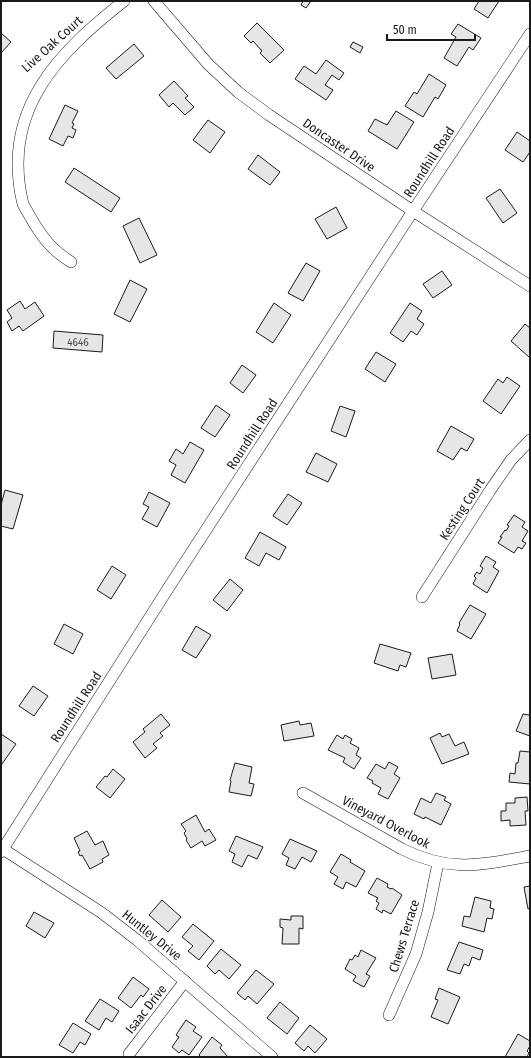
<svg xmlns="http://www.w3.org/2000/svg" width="531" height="1058" font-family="'Fira Sans Condensed',sans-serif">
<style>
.building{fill:#e6e6e6;stroke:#1a1a1a}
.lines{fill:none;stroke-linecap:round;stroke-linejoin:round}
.street-casing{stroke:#1a1a1a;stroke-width:12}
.street{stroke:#fff;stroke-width:11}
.labels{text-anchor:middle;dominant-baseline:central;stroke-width:3;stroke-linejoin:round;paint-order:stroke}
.number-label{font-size:11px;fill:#4d4d4d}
.street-label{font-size:13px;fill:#1a1a1a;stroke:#fff}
</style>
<rect width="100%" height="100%" fill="#fff"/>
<path class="building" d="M303,1H311L306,8L301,5Z
M479,1H499L488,18L474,9Z
M257,23L284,50L270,63L260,53L262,51L253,41L251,43L244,36Z
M458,24L481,38L473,50L469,47L457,66L444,58L456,37L451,34Z
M1,33L11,42L1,53Z
M353,42L363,47L360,53L350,47Z
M134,44L144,56L116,79L106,68Z
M326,60L344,73L339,80L332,75L325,85L333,90L326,100L295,79L304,66L316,74Z
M429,74L446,85L438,99L435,97L423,117L405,106L414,92L417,94Z
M174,81L188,96L185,98L194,107L185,115L173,103L169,107L159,95Z
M65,105L78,111L72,123L74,124L72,128L76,130L73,138L68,136L63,146L49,139Z
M396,111L414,122L397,149L368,131L375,119L387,125Z
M208,120L225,132L210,153L193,140Z
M517,132L530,141V152L523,162L505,150Z
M258,155L280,172L270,185L248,169Z
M74,168L120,198L111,212L65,182Z
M500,189L517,213L503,223L486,198Z
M336,207L347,228L327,239L315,219Z
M139,218L157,255L140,263L123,226Z
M306,263L320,271L303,301L288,293Z
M442,271L452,285L433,298L423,284Z
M130,280L147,289L130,322L114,314Z
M20,301L25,309L35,302L44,316L23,331L19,326L12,331L7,322L12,318L7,310Z
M274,303L291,315L273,343L256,332Z
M410,303L422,311L417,319L424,324L417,335L411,331L403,342L390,333Z
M525,324L530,328V355L529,357L511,341Z
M54,331L103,335L102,352L53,348Z
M376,352L396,364L385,382L365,369Z
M242,365L256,375L243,393L230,383Z
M507,377L520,386L501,414L483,401L498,379L503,383Z
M216,405L230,415L215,437L201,428Z
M340,406L355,411L346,437L331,431Z
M451,426L474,439L467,451L461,448L453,460L437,451Z
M190,442L204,450L185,483L171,475L176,465L169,461L176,449L183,454Z
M316,453L337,464L328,482L306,472Z
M5,490L23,495L13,529L1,526V505Z
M149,492L170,503L157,527L142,519L149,507L143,504Z
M288,494L302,503L287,525L273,516Z
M514,515L525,522L522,527L528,531L522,541L526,543L522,549L518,547L514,553L498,543L502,537H500L505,530L506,531L509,526L507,525Z
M260,532L286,547L279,560L266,553L259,566L245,558Z
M486,556L496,562L493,567L499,571L487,593L473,584L476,578L474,576L477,572L480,574L483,568L480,566Z
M112,566L126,575L111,599L97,590Z
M230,579L243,590L227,611L213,600Z
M470,605L486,614L471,639L457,631L460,624L459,623Z
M64,624L83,634L73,654L54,644Z
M196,626L211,635L196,658L182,650Z
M380,644L411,653L406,667L400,665L398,671L374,663Z
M452,654L456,675L432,679L428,658Z
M33,686L48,696L34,716L19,706Z
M530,712V736L516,731L523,714L529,715Z
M161,714L170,725L160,733L163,736L153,744L157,748L145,758L133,742L145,732L143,729Z
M299,721L300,725L311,723L314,736L284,741L281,725Z
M440,733L442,737L449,734L455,746L464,742L469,754L442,764L430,738Z
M1,734L16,744L2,764H1Z
M337,735L343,739L345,735L352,739L350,743L359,748L356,755L361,758L354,769L343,762L345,758L328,750Z
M520,751L530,752V784L509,782L510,773L515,774L516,763H518Z
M389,762L398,767L394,774L400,778L388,799L378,794L381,788L372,783L373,781L367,778L376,764L385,769Z
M235,763L252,767L249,783L254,784L251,796L229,792L231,781L230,780Z
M113,769L125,779L110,798L96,787L105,776L107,777Z
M436,793L446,797L444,800L451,804L441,825L425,817L424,819L414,814L421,798L431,803Z
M527,797L528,811H525L526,825L510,826V820L501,821V811H506V803H515V798Z
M196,815L205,832L209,829L216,840L205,846L202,841L191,848L186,840L187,839L184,833L186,831L181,824Z
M87,831L95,845L103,841L109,855L102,859L103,862L90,869L82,855L80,856L78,852L80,851L74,838Z
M236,836L263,847L257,859L248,855L242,867L232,862L235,854L229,851Z
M290,839L317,851L311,862L302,857L295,869L286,865L289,858L282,854Z
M341,854L351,860L350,862L365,871L356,887L346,882L343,889L334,884L338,877L330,872Z
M377,878L388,884L387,887L391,889L392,888L402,895L391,914L383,910L382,913L376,909L379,903L376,901L378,898L368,893Z
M530,886V908L528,909L524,887Z
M475,897L491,901L490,908L494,909L492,919L487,918L484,932L462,926L464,916L470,917Z
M162,900L181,917L168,932L149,915Z
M34,912L54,923L45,938L26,926Z
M291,916H303V929L299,928V944H282L283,928L280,927V919L291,920Z
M193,924L214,941L199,960L188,951L193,946L182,937Z
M459,942L483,950L480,960L472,957L469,966L464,964L460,974L447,970Z
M221,949L241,965L229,979L219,970L215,974L207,966Z
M361,950L376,958L366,974L370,976L364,987L353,981L356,976L345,969L350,959L352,960L355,955L358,957Z
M256,970L274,984L257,1004L248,996L245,1000L237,993Z
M133,977L149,989L143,997L141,995L131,1008L118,998Z
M439,988L460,997L448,1024L431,1017L438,1000L435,999Z
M100,999L119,1011L112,1022L106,1018L99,1030L85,1021Z
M280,1002L299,1018L287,1034L267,1018Z
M186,1020L196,1027L193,1031L202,1037L189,1055L182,1050L179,1053L172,1047L179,1037L176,1035Z
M73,1023L91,1034L85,1045L80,1042L73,1053L59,1045Z
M310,1025L327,1039L315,1053L308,1046L304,1051L295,1043Z
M518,1034L530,1041V1046L527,1051L529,1053L527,1057H505Z
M212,1037L222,1045L220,1048L228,1057H201L199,1055Z"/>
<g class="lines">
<g class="street-casing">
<path id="street" d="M154,1L208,64L238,92L269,115L413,211L530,286
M71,262C65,258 59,254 54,249C41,237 32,220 23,204C0,110 59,52 124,1
M422,597L491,489L511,460L530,440
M303,793L402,849C450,873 480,865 530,856
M3,849L102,913L137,940L272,1057
M1,852L169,587L413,211L530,34
M389,1015L416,954L428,912L438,863
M129,1054L185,981"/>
</g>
<use href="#street" class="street"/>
</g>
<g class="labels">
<g class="number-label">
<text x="78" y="342">4646</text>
</g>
<g class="street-label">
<text transform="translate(52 44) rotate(-42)">Live Oak Court</text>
<text transform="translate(339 145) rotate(34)">Doncaster Drive</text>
<text transform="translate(429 162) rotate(-57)">Roundhill Road</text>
<text transform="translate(252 434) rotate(-57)">Roundhill Road</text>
<text transform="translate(462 509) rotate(-57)">Kesting Court</text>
<text transform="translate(76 707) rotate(-57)">Roundhill Road</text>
<text transform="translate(386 822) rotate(28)">Vineyard Overlook</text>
<text transform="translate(152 935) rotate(39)">Huntley Drive</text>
<text transform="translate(404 936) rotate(-73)">Chews Terrace</text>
<text transform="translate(146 1009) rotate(-52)">Isaac Drive</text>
</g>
</g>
<rect width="531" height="1058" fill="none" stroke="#1a1a1a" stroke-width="4"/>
<path d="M387 34v6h88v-6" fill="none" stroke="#1a1a1a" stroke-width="2"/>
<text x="393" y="34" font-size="12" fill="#1a1a1a" stroke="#ffffff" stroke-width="3" paint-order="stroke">50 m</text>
</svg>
